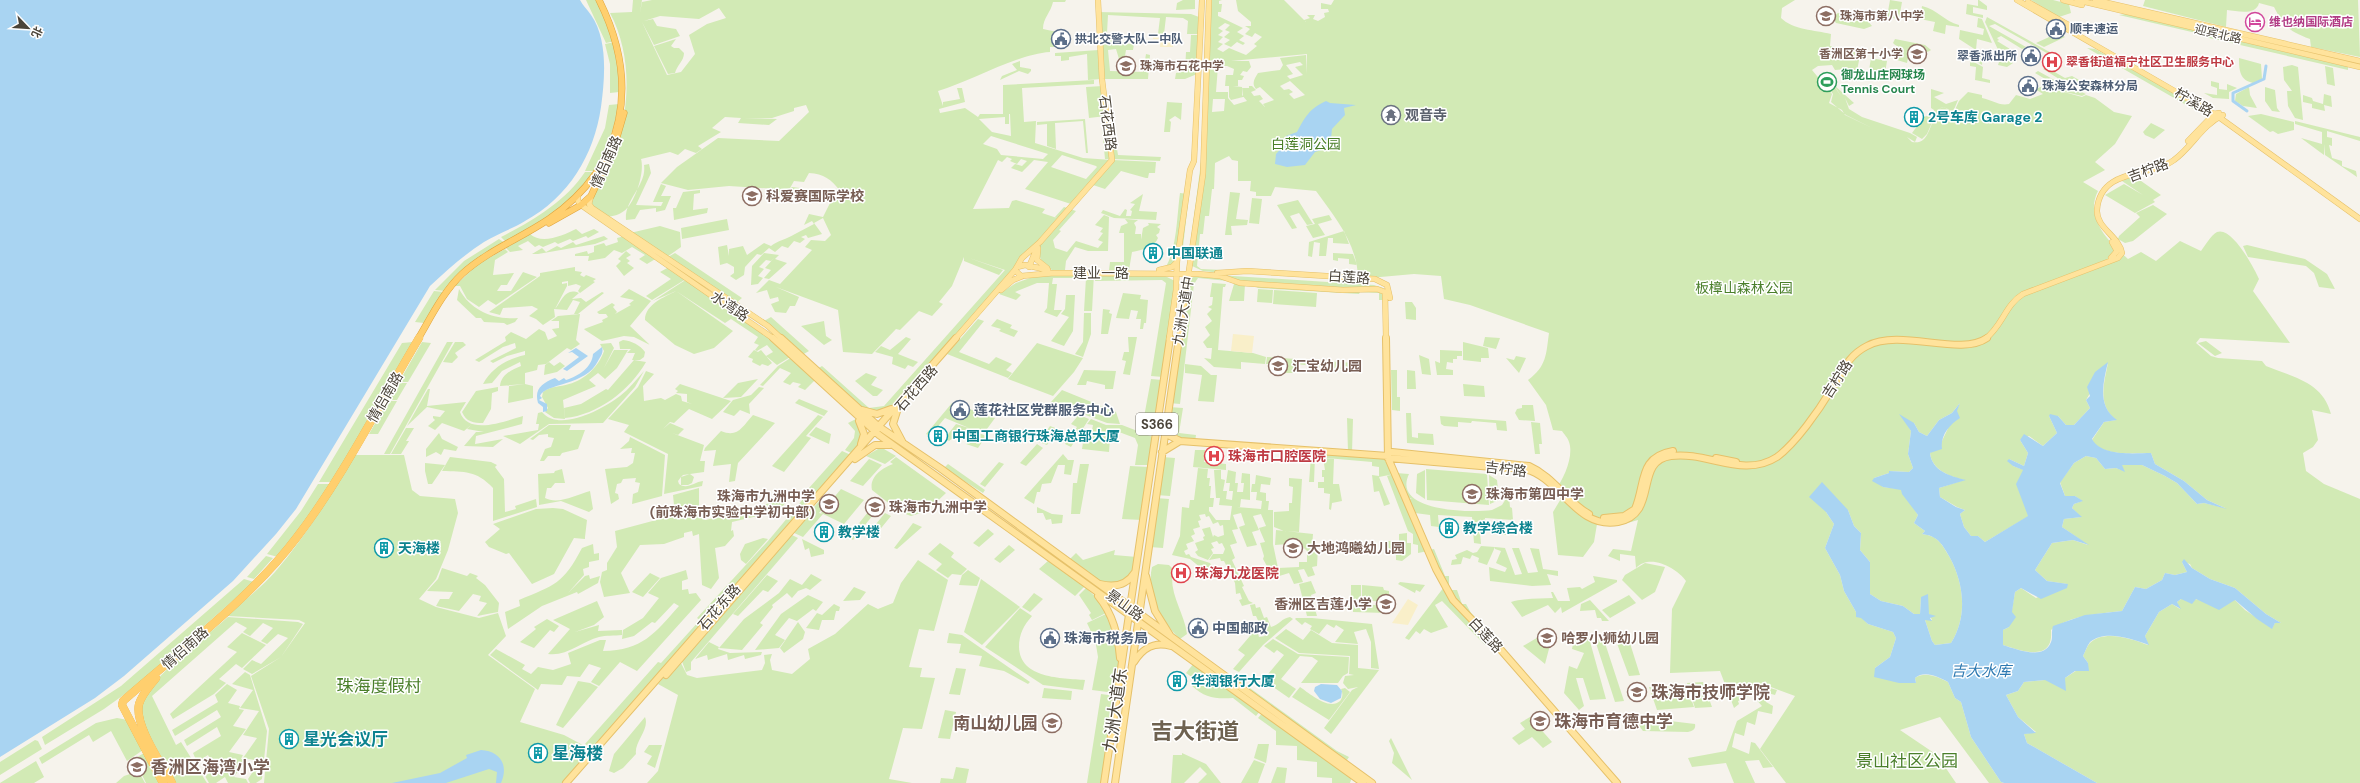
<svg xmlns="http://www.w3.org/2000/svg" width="2360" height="783" font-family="'DM Sans','Noto Sans SC',sans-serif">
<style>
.green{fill:#d2eab5;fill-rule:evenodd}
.sand{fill:#f9efc9}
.water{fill:#a9d4f2}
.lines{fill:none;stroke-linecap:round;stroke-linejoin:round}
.canal{stroke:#a9d4f2;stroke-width:3}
.major-far1-casing{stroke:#e6c16a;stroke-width:6}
.major-casing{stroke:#e6c16a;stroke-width:8}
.highway-far1-casing{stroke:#e0a43c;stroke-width:7}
.highway-casing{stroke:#e0a43c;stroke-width:8}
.major-far1{stroke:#ffe39c;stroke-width:5}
.major{stroke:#ffe39c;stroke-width:6}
.highway-far1{stroke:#ffcf6e;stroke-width:6}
.highway{stroke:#ffcf6e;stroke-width:8}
.labels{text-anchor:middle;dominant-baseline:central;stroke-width:3;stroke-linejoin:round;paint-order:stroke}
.far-education-label{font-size:12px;font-weight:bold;fill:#785e54;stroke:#fff;text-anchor:start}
.far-hotel-label{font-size:12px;font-weight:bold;fill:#b23c85;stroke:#fff;text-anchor:start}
.far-service-label{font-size:12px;font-weight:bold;fill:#4e5e75;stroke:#fff;text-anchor:start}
.far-street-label{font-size:12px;fill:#4b4439;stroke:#fff}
.far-health-label{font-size:12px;font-weight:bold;fill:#be3a42;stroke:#fff;text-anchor:start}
.far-leisure-label{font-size:12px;font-weight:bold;fill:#27864d;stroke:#fff;text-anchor:start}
.shield{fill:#fff;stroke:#817c74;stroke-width:1}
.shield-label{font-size:13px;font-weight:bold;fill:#4b4439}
.street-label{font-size:14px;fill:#4b4439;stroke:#fff}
.worship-label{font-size:14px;font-weight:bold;fill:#5b616d;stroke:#fff;text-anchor:start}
.culture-label{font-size:14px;font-weight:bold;fill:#0d838f;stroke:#fff;text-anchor:start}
.park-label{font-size:14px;fill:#4a7f2a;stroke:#fff}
.education-label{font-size:14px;font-weight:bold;fill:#785e54;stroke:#fff;text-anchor:start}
.service-label{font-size:14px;font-weight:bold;fill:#4e5e75;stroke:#fff;text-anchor:start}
.health-label{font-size:14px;font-weight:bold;fill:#be3a42;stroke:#fff;text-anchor:start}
.water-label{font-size:15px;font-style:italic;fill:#2e7ab2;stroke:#fff}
.near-park-label{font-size:17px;fill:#4a7f2a;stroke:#fff}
.near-education-label{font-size:17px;font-weight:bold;fill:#785e54;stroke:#fff;text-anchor:start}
.near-street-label{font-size:17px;fill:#4b4439;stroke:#fff}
.near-culture-label{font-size:17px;font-weight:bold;fill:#0d838f;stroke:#fff;text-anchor:start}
.near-district-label{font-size:22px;font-weight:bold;fill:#6e6250;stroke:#fff}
</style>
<rect width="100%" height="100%" fill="#f6f3ec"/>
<path class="green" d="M586,0H598L615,41L606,43Z
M633,0H642L640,13L642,2L652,0H1066L1065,2H1053C1051,12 1043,18 1043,29L1057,32H1069V36H1057V47H1050V52C1017,54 972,81 938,91L943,106V102L960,99L957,88H962L965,102L939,109L940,113L965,108L978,117L980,114H1009V124H1005V117L979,119L992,132L1011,136L1010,114H1003V85L1094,80V84L1022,88L1024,122L1036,121L1035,143L1083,158L1112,160L1074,205L1025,189L1048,162L1034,160L1022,172L1011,168L1015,164L1022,166L1027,161L1021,159L1017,164L1010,161L1012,159L1007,157L1002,162L998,160L973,209L1009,208L1012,201L1016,200L1045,209L1042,213L1057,218L1055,217L1064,207L1076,211L1059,230L1061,231L1053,240L1055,248L1067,252L1076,241L1098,248L1103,242L1098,240L1103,233L1100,232L1103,228L1095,225L1104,215L1109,217L1108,251H1088L1075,247L1066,261L1065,270H1052L1042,265L1038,248L1027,254L898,402L887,410L867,412L817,369L822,366L869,408L884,406L1005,270L969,258L1003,270L999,275L964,261V257L952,286L939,302L943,304L932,316L919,311L900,330L896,329L872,354L843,352L838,310L776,287L799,297L795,306H790L786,313L775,312L771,304L779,301L778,297L770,299L767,290L756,293L769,280L780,284L812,250L805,247L811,240L825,241L831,235L823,218L814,223L822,234L808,238L806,235L801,237L805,239L800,243L794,241L788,248L782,246L775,252L769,248L761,255L757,254L745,267L744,275L736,280L730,276L734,273V267L727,263L720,265L718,247L727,245L729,256V249L743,246L747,255L764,243L771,246C777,241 787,239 795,234L798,238L795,234L814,224L812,221L804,225L809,214L823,217L835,193L840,191C831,179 824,174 809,173L804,182L794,181L789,190L792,187L800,188L799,190H794L789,197H783L781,200H772L777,189L729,186L688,190L661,183L677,167L718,138L779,141L809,112L806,105L794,108V111L772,118H744L777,119L769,125L738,123L741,118L725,117L712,128L721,132L698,146L702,149L696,153L685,149L678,155L670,152L641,159C645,172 635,203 624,211C619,215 613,216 607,217L590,204C598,182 610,161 618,139C631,100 630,50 610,13L632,12ZM719,8L726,18L707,24L689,35L695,54L681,72L667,75L642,22L654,45L680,36L676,29L657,26L653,19L644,21L660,16L699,19ZM991,136L1048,154L1043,159L1001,155L997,149L983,144ZM1062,155L1096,166L1097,167L1086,179L1051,167Z
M1183,0H1195V9L1176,10L1177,3Z
M1209,0H1222L1219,1V4H1222L1221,12H1218V16L1243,28L1237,32L1244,36L1239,40L1245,43L1243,45L1237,42L1231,47L1224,44L1230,40L1224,37L1230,32L1225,30L1230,25L1225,23L1218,28L1223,31L1218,35L1223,37L1218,42L1223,44L1217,49L1223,52L1229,48L1246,55L1257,46L1254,44L1262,37L1255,33L1252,37L1245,34L1250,29L1245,26H1251V22L1238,11L1236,0H1284L1306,22L1304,20L1310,18L1307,15H1315L1313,19L1318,21L1325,17L1324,13L1329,12L1328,9H1321V3L1331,5L1334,0H1795L1782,8L1781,18C1793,30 1815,30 1831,34L1830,46L1855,52V54L1860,55L1857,71L1847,69L1835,70L1832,65L1818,66L1812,70L1832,94L1829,103L1842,110L1845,115L1872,128L1846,115L1831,102L1833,94L1822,79H1829L1841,96L1834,85L1854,103L1849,106L1845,98L1849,109L1862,117L1910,133L1917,137L1915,142L1907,137L1912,142C1928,145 1928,129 1935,118L1954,112L1959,101L1968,92L1982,95V98C1992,100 1999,106 2009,104L2016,95L2030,99L2043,94L2035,89L2052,83L2035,73L2038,71L2058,82L2086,94L2082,96L2053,89L2082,97L2086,95L2095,98L2114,112L2132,116L2115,144L2095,162L2105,170L2083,182L2098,191C2084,218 2109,242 2128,259L2141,252L2156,261L2180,241L2201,251C2205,246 2211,235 2217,232C2232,226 2254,268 2259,279L2253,291L2290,343L2200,338L2196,343L2211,356L2218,358L2262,361L2266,366C2293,377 2323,382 2331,414L2312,410L2318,440L2313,447L2303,453L2306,471L2324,484L2360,499V783H2097L2027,743L2024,734L2036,732L2018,717L2006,695L2018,691L2024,682L2065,678L2088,663L2083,656C2085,652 2087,646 2090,643C2104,629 2133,639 2148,645L2145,636L2159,612L2172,604L2180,609L2177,602L2181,599L2235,600L2245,610L2272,628L2275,623H2281L2266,614L2235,588L2210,579L2192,568L2190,564L2182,562L2187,572L2175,575L2165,573L2162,580L2146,589L2135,587L2122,611C2097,614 2071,615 2051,630C2054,663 2022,651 2003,645V630L2009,627L2015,592L2021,588L2036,598L2067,584L2047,581L2035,570L2052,543L2073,540L2088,545L2062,527L2064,519L2081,517L2072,508L2074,504L2082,501L2075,496H2065L2060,482L2074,463L2086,456L2096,458L2105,469L2116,468L2124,471L2121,465H2142L2165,476L2177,483L2197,504L2204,503L2225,508L2207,500L2184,481L2155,464L2151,453C2133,453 2102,457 2092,440L2104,422L2116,420C2097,405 2104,383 2108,363L2086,400L2090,408L2074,425H2066L2058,416H2049L2057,433L2043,446L2029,436L2020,440L2028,453L2024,466L2009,459L2013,466L2024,470L2017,484L2029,516L1985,542L1978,536H1971L1964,527L1960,514L1965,510L1957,507L1940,497L1939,488L1964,480C1949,476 1932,470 1930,453L1941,443L1960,403L1952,413L1939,420L1927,436L1919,432L1914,423H1907L1911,431L1908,454L1913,468L1909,472L1889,471V473L1874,478L1883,487L1901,489L1918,515L1914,523L1925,531L1922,534C1938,536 1941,543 1949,556C1964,583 1968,616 1951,643L1935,645L1932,641L1925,620H1932L1921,597L1920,614H1914L1903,606L1881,601L1870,594V562L1860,550L1861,533L1854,526L1848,510L1826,512L1834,524L1825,548L1840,575L1844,591L1856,612L1868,624L1893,632L1896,638L1890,657L1875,668L1916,683L1915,678C1925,671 1938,677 1948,682L1955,698L1961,702L1971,737L2001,782L2004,783H1989L1940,717L1900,730L1937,755L1956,783H1786L1760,749L1795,696L1771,687L1738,701L1739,704L1734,708L1720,671L1670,673L1672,609L1686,581C1677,568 1650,553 1636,568L1635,556L1620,554V561L1608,556L1613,549L1631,551L1638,520L1617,526L1597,524L1594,542L1583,557L1558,555L1553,512L1562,497L1555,490C1564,479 1574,456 1569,442C1568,438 1564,434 1562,431L1553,430L1546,405L1528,380C1547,366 1546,354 1549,333L1470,305L1444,299L1441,276L1414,274L1358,279C1358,245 1335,217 1316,191L1275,187L1271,196H1256V192L1250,191L1251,181H1238V161L1232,160L1229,156L1215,163L1214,189H1212L1209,216H1205L1203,234H1200L1197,266L1201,269L1223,270L1222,273L1203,271L1192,266L1189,255L1201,162ZM1307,54L1306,74V55L1280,58L1283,65L1280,70L1258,73C1255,78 1251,83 1256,89L1260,87L1274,100L1263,104L1265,107L1259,101L1263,99L1260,95L1254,96L1251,92L1256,90L1252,86H1249V88H1242V95L1247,101L1234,105L1228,98V92H1216L1218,66H1227L1234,69L1233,75H1226L1225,86H1229V97L1231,100L1243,97L1242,87L1233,86H1238V80H1242L1244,76L1240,75L1243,71L1247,72L1251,67L1249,61H1231ZM1300,62L1303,65L1295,67L1303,75L1290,79L1287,76L1293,74L1286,65ZM1290,81L1305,95L1294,99L1289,94L1293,92L1289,89L1284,90L1280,86ZM1213,99H1225L1224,111L1212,112Z
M1890,0L1902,2L1899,19L1887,17Z
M1978,0H1979L1987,6V10L1973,7V13L1983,15V18L1966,14L1967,4L1978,6Z
M2031,0H2053L2069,4L2071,13L2059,17Z
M2145,0H2358L2360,57L2311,47L2310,39C2289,31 2284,27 2274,7L2259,3C2256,16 2237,11 2227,10L2226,27L2143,6Z
M1922,6C1938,10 1944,21 1959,25V27L1946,25L1945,34L1933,31L1935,22L1920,19Z
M1098,12L1191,14L1199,17V34H1187L1188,21L1183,18L1166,17L1164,34H1158L1160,18L1108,15L1107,33H1100Z
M1838,13L1866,19L1872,26L1864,29L1836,23L1832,17Z
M2126,14L2195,30L2196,33L2119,15Z
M1987,17L2055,55L2052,56L1995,24L1989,26L2026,47L2022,49L2001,36L1997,38L1999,40L1997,41L2010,49L2002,53L2009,56L2005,59L2013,63L2007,67L1998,65L2001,56L1985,22Z
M1978,18L1982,19L1992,43L1977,39L1976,50L1959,39L1960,30L1983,35L1984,29L1977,27Z
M2201,31L2348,66V70L2201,36Z
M2058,33L2065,37L2044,47L2036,43Z
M1100,34L1116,35L1115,43L1134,44L1133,50H1126L1123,68H1117L1119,59L1116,49L1108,50L1110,71L1143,72L1146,54L1150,55L1148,79H1103Z
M1191,35H1199L1197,74L1185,79H1175L1176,73L1185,71L1186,52H1190Z
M676,39L671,46L674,48H679L684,53C684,61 677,65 675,73L668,74L654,46Z
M1895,39L1925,45L1931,50C1925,56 1898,49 1893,43Z
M615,42L620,88L619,92L610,93V64L605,44Z
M1896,47L1916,52L1915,56L1909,53L1907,63L1897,60L1899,51L1895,50Z
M2087,48L2095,49L2206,111L2195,110Z
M1099,50L1101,79L1088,80L1087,54L1069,57V60L1061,61V56H1055V53Z
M1973,50L1983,56L1982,65L1963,53Z
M1871,58L1887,61L1885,73L1869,70Z
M2239,58L2261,64L2262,79L2253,83C2240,80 2239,71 2239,58Z
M1970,60L1983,67L1982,78L1990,80V83L1975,80L1976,67L1970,66Z
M1020,61V67L1031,69V71L1028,74L1019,71L1000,80L1002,76L1017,70L1012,64Z
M2292,65L2298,67L2303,120L2295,118L2288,106L2287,91H2292L2284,80L2283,67Z
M2325,66L2333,68L2335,86L2327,84Z
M2046,67L2065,78L2072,76L2097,90L2094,92L2081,85L2078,86L2067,80L2064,82L2043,69Z
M2211,81L2219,83V89L2227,90V84L2237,88L2229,92V99L2213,98L2204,93L2217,95V88L2211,86Z
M1103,86L1106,116L1089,118L1086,87Z
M2249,87L2250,95L2257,108L2243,106L2235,101L2236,94Z
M2265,87L2275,90L2277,108L2280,112L2272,111L2265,101Z
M1931,89L1944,93L1934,97L1946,104L1958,100L1953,112C1941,105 1945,107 1935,110L1944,107L1952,112L1934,118L1927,134L1922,139L1912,133L1924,117L1934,113V110L1931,108Z
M2324,94L2331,96L2332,107L2324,105L2325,111L2312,108V104L2303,102V95L2312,98L2313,101L2323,104Z
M1167,102L1182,103L1181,120L1175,116L1169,120L1171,122L1170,132H1164Z
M619,104C614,129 607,149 595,171H585L605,128L609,105Z
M2261,114L2294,122V130L2278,134L2273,131L2270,132L2248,116Z
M1107,117L1111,159H1105L1101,118Z
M1085,119L1088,153H1086L1083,121L1055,123L1056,149L1047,146V124L1037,125V122Z
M2295,121L2360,137V141L2327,131V137L2332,138V146L2329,145L2332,158L2342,161V166L2356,171L2357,177L2325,155L2324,144V155L2301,138L2322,144V132L2295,124Z
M2151,123L2165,130L2154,139L2145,135L2143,132Z
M1111,137H1115L1118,155L1161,157L1160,161L1113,159Z
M1113,160L1156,162L1155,173H1149L1148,178H1146L1121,171L1105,189L1093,185Z
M649,164L651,173L636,205L661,206L663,202H653L661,184L666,186L661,196H671L665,210L656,212V208L640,210L635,219L626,220C624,200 647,185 644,165Z
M585,172H594C572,205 539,223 507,243L501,237C532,221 565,202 585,172Z
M2134,176L2161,195L2153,200L2155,202L2135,213L2105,195L2124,184L2143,195L2122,181Z
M700,190V193L694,194L693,210L708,208L707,213L674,220L673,208H676L683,192Z
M1230,192L1240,193L1236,219L1248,220L1247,225L1231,226L1232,235H1225Z
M1180,193L1189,194L1182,256L1175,264L1165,268C1177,250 1177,214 1180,193Z
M1143,194L1139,211L1157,212L1156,220L1114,218L1101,213L1103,210L1120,216L1125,209L1127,210L1126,216H1131L1132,211L1130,210L1135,204L1130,203Z
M1252,198L1262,199L1259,224L1249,223Z
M1298,200L1313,224L1307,225L1299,213L1290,216L1297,228L1292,229L1277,205Z
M2153,205L2167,214L2133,241L2125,243L2118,239L2119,236L2140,217L2136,213Z
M1329,215L1332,220L1318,224L1325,235L1313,238L1306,226L1315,224L1312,219Z
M727,219L729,230L682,239L681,228Z
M1125,219L1138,220L1134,223L1136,227L1135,234H1141V240L1143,228L1149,225L1148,223L1161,224L1157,227L1160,229L1159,233L1156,235L1158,238C1155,247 1142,250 1132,252L1129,270H1109L1110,262H1124V233H1119L1121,226L1128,223Z
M660,226L680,232L681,247L667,257L630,233Z
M576,229L582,234L594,229L599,232L588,238L586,236L573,241L570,239L558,244L555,242L543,247L539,245L535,247L528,241L518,246L523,250L510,252L506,248L530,234C542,245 564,235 576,229Z
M1344,231L1349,244L1333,243V238H1328L1326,256H1319L1320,243L1314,242L1312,257L1308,256L1309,242Z
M604,236L608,239L595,244L538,254H532L542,248L546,252L557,246L561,248L573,242L576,245Z
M625,236L657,258L647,264L639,259L645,255L632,247L622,253L614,250L605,258L588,261L589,256H575V254L587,251L588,254L594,252V246L604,243L606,246L618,242L617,238Z
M499,239L505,243L445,291L435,290L464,261Z
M2247,245L2305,259L2327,274L2335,289L2319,287L2314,273L2306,266L2248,257L2243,246Z
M505,249L508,252L495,260L493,275L514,273L507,285H501L497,291H511L523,272L537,277L496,305L488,300L479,307L467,299L460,286H455L478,264Z
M626,251L631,255L626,258L630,261L627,263L634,268L624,276L616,266L621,261L618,259Z
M675,253L742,298L736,303L668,257Z
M764,253L779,255L775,259L787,263L769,279L764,278L771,270L765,268L774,258L771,261L766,260L759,267L764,269L758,276L763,278L758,284L751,285L752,266Z
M1333,253L1353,254L1357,265L1349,264V259L1338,258V261L1333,260Z
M575,267V271L582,272L580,275L584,277L586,275L596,279L593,281L595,282L580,293L578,291L581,286L576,284L568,286V281L562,282V284L567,283V286L555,309C562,300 566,287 579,293L572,299L581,298L586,302L602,292L604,293L578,314H574L580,302L573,300L567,310L554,309L555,317L543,325L536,319L529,316L538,309L532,306L503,308L500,315L489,312L540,276V273Z
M669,267L686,279L652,300L646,296L671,279L660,272Z
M1041,274H1094L1092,311H1084L1086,278H1053L1052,284H1057L1054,310H1062L1057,317L1044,312L1047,308L1049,283H1037L1015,292L1021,295L1016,300L999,294L1016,283Z
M1096,274L1163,275L1175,281L1163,377L1151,376L1166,283L1162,280L1095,281Z
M1202,274L1374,285L1383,288L1386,300H1379V293L1360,292L1359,294L1258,288L1248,283L1198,278L1194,284L1180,404L1169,403L1189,280L1195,276Z
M687,279L748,320L792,356L777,365L766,356L773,352L767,345L757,351L755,350L759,345L754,343L758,337L731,319L725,323L676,291L653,301Z
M1212,283L1226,284L1225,287H1223L1218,350L1253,353L1266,357L1265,364L1241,362V369L1214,367L1204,358L1211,359L1212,348H1207L1203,342L1210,335L1205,327L1212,321L1207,314L1212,309L1208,307L1212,305L1213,297H1210Z
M1234,284H1245L1244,301H1229Z
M459,289C471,311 494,320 518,318L515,322L507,325L504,323L484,322L481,318H476L457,300Z
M629,289L651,301L630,326L650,345L634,337L624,336L602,341L585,330L584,329L603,322L602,320L608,317L606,314H599L597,312L612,303L615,305L613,307L617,312L615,314L631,305L629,304L634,300L620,297Z
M1258,289L1273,290L1272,303L1257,302Z
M1274,290L1317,293L1316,307L1273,304Z
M434,291L444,292L424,323L415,322Z
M676,291L733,331L714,348L694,354L675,345L645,320C645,304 665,297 676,291Z
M1123,293L1141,295L1140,299L1148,300L1146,323H1144L1143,329H1140L1141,319H1136L1138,311L1131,310L1129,319L1116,318Z
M1066,295H1075L1073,331L1064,346L1051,341L1069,317L1061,314L1065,309Z
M1405,302H1412L1416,308V320L1406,319Z
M1103,309L1110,310L1109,313L1112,314L1108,334H1101Z
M1084,313H1091V334L1083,357L1075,354L1083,342Z
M580,314L576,340L580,344L571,350L567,348L546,364L538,365L537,370L525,373V384L500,386C501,375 511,370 521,366L520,362L502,371L492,383L483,384C492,368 507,359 525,355V351L507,356L493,363L490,361L516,348L515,343L503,347L479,362L475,360L506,341L505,337L511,332L526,339L539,329L545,332L548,340L557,336L552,329L559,328V321H551L558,316Z
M771,317L809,351L802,355L764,321Z
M978,319L984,321L959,352L989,364L996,357L1012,364L1006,370L1012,373L1008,378L947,354Z
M997,319L1012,325L1010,328L1018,331L1014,337L999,331L1001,329L991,326Z
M824,321L826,336L832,340L824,345L801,326Z
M906,337L911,339L898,354L918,362L913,367L908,365L905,369L892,364L893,357L875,352L881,346L890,350Z
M1128,337H1137L1130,375L1123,374L1126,361L1122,360L1124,352H1129Z
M1485,337L1500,338L1496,349L1483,346Z
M623,340C632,341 640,345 645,352L644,357L640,360H632L635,353H627L631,349H620L619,342Z
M2206,341L2222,353L2215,356L2198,343Z
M413,342L332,482H319L402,343Z
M422,342L431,343L408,382H399Z
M447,342H453L390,454H384Z
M455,342H463L466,345L455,353L458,357L452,363L443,362Z
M1463,342L1488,348L1489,358H1481V362L1463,360Z
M611,343L614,348L604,368L614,350H628L617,368L605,379L598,373L589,380L596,386L563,400L565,419L554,418L545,412L548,408L542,397L543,392C550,386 560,387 569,384C585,380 599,366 604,351L600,344Z
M1037,343L1083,358L1074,372L1053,396L1008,379Z
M754,350L758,352L761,350L772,363L768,366L762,364L760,366L752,362L753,359L748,357Z
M1440,350L1462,351V356H1457V359H1453V363L1447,362L1446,369L1453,370V375H1437L1435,361L1440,363Z
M1419,355L1429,359L1431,375L1422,374Z
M1516,356L1526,358L1519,373L1506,358L1514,360Z
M792,357L816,379L805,390L798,387L801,384L793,382L790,385L783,382L791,373L780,368L763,386L760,385L778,366Z
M1267,357L1355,363V370L1295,364L1294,373H1285L1286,363L1270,362L1269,364H1266Z
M634,360L646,362C630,390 598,415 565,418L564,408L581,404L606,389L608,390Z
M549,362L554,366L560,362L565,366L557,372L544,375L545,365Z
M1185,364L1201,366L1211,375H1217L1214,402L1198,401L1202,375L1185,373Z
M1084,370L1116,371L1113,389H1105V385L1087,381L1086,385H1077Z
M1391,370H1397V397H1400V411L1392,410Z
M1407,370L1415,371L1416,389H1407Z
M644,371L635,387L603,423L549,424L520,444L503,436L538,430L539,424H536L538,413L542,412C559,433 603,409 620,396C629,389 636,380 644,371Z
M646,371L654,374L643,386L644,401L661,398L665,400L676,394L681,396L682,401L692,404L687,402V394L676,393L678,391L675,389L680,384L731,401L712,419L689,409L674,423L670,422L663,429L670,423L684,429L678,435L672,433L704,445L700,461H705L704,472L683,475L681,477L690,474L694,477L692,483L688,485H681V477L678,481L679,484C687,490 694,482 703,481L702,486L664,494L668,454L624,432L629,425L608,419L638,387Z
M866,373L877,377L871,385L883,390L877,396H873L855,381Z
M758,379L741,397L723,398L738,383Z
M1151,379L1162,380L1156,418L1144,417Z
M399,383H407L397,400H389Z
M525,384L533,386V398L508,403L509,386Z
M1463,384L1484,386L1485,397L1464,396Z
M498,387V391L492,393L491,409L483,423C474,423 466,422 462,412L476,391Z
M759,387L764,388L749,404L750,414L740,410L734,416L723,412L733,400L751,395Z
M428,389H430L427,406L466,402L460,412C468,436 505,421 523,416L522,424L476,436L475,444L503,439L493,447L464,446L476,432H484L467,429L471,425L464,431L442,423L435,430L428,426L435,420L433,418V416L440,417L445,411L427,407L407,426Z
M1062,390L1116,412L1120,424L1107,423L1051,402Z
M799,399L828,411L824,416L795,403Z
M388,401H397L378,434H369Z
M952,403L995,418L984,433H979L986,436L978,448L966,444L973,438L962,431L949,441L945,438L956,424L969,428L945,418L930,436L926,434Z
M1050,403L1089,419L1071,447L1065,444L1077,427L1071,424L1077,417L1048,406Z
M1522,405H1533L1535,421L1519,420L1515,413L1517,409L1522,408Z
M1169,407L1183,408L1179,433L1196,435L1195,442L1180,441L1165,432Z
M1406,413H1411L1412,437L1418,438V433L1433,434L1434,445L1407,443Z
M753,415L775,423L738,463L735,481L729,482L731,464L713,466L716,450L704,451L705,448L721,431C738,438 742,427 753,415Z
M818,415L823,417L806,436L811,438L784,472L772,466Z
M1440,416L1506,421L1507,431L1497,430L1496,423L1472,421L1471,423L1458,422V427L1444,426L1441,424Z
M1347,418L1353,419L1352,452H1348Z
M856,419L859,422L862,439L853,454L845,450L854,438L855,431L848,423Z
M1091,419L1106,425H1122L1153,437L1149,465H1135L1138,445L1135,438L1119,432L1117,435L1113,434L1110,438L1109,452L1082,449L1084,436H1091L1093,425L1087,424Z
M1531,422L1540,423L1542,444H1539L1540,454H1535Z
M549,425H571L569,430H585L578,449L562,453L560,456H548L544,461H540L545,449L551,447L554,438L548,437V434L539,435L533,440L530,439Z
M1050,426L1058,429L1047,445L1039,442Z
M816,427L831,434L829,444L809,435Z
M406,428H414L406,441H409L401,454H391Z
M439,433L442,439L458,447L456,451L444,449L441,455L436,452L426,457V449Z
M630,437L665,455L662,496L632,504L633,494L638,492L640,483L635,482L636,478L623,479L621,483L617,484L615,493L618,494L619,499L611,504L605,469L627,467L633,463L635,453H631L632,448L620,449L629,441Z
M1037,444L1043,448L1026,466L1020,463Z
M878,449H884L896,456L885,464L866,456Z
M1195,450H1205L1204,462L1226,464V470L1193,467Z
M842,451L851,455L818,493L809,488Z
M1300,451L1387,456L1394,474L1379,477L1390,504L1384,506L1379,491L1374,492L1372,475L1379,476V467L1372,466V462L1315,457L1314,482H1309L1311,457L1300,455Z
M1063,454L1068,460H1074L1071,475L1064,474L1065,465H1058L1051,483L1042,484L1040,492H1037L1034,504L1024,498Z
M355,455H404L412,490L420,496L455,499L458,513L448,550L436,579L419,599L436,607L479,618L498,613L506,636L488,655L535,689L520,722L564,735L594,751L566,783H264L269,729L251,676L281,657L305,623L299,620L227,616C243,601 261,588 275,572C306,536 331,495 355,455Z
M450,457L491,462L497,465L495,467L504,479L505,512L516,509L515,506L536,499L537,507L493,521V488C476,470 465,472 442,471Z
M896,457L946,493L927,511L911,516L900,512L872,490C869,477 882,468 893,464L890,462Z
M1162,457L1175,458L1170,496L1156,495Z
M1323,458L1334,459L1333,484H1339L1342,501L1332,503L1331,510L1329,509L1330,494L1324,493V488H1318V482H1324V477H1322V470H1325Z
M869,459L882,465L863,486L850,481Z
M999,462L1004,464L985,487L980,484Z
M425,463L445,465L432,484H428L425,471Z
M948,464L985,490L983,493L944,468Z
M1080,464H1089L1080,514H1071L1073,483H1077Z
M1130,466L1149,467L1142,520L1122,519Z
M1198,468L1208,469L1207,478H1210L1209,486H1211L1210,498H1214L1213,507H1209V511L1216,520H1230L1232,506L1219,505L1220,498H1216L1214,470H1221V479L1225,480L1223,491H1227L1226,499L1232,500L1233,491H1229L1230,483H1226L1228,470L1236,472L1235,483H1238L1237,492H1243L1244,483H1241L1242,473L1250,474V500L1241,499L1240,507H1237L1261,509L1262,501L1256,500L1257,492H1251L1252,484H1259H1255L1256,475L1271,478L1270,485L1261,484L1260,492L1266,493V501H1269L1268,510H1273V544L1278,568L1299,567V562H1307V551L1299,543V539L1289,538L1288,544L1275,545L1276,530L1313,534L1312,547L1318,548L1317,566L1312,567L1315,575L1308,577L1304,569L1298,570L1303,582L1294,584L1289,573L1276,577L1271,567L1268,568L1263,559L1264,556L1260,543L1265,542L1259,528L1266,526L1261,514L1253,516L1259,530L1252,532L1257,545L1247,547L1239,527L1245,525L1241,513L1233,515L1238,529L1232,530L1237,543L1230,545L1235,558L1232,560L1244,586L1242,587L1249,601L1253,603L1242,606L1239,600L1242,599L1240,593L1236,594L1235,583L1224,561H1221L1220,558L1209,560L1213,554H1223L1225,549L1222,543L1219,544L1217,541L1211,543L1214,548L1211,549L1213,553L1208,560L1198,556L1195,552L1198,550L1195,543L1204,540L1203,537L1205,536L1202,529L1210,527L1213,537L1214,535L1218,537L1224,535L1223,525L1220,526L1218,522L1213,524L1209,516L1206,517L1205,514L1199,515L1201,520L1198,521L1200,527L1193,529L1195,534L1191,536L1194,541L1186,544L1188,549L1184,551L1186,555L1189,554L1191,557L1210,563L1216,575L1204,579L1197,571L1201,568L1190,559L1172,555L1180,536L1182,507L1189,508L1190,500H1194Z
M562,469L565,483H555L551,488H547L545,498C558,505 576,495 590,491L593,509L589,512L561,501L539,505L538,474L554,473L555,471Z
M1426,469L1487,474L1489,505L1427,500Z
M1425,470V499L1416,493L1417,474Z
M1396,473L1409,474C1391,512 1471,513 1492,510L1502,505L1507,497H1509L1510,507L1512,508L1513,520L1485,518L1486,534L1480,533L1481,544L1474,543L1472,517L1438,515L1439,527L1431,526L1430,515L1415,513L1408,500L1412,498L1408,499Z
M1394,474L1428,551L1418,553V545L1413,544V534L1408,531L1387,476Z
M1489,475L1497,480L1499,500L1490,504Z
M1289,478L1302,479L1299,532L1284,531L1274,527V512L1289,511V503H1292L1293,487L1289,486Z
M318,484H331L323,499L278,557L267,554L301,511Z
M699,488V517L706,520L770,503V499L775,498V493L795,492L774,516H771V513L732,522L731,531L733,530L734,536L725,546L715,548L719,578L711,589L702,585L699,534L693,536L692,531L684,533V537L664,544L640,545L621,573L630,593L604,597L600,582L602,572L607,570V563L617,547L615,531L675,515L673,495Z
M841,489L864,500L844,524L821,513Z
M809,492L815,495L594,749L585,744L658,662L661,663L700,620L697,618L768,541Z
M822,498L829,501L819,513L823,514L803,537L792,532Z
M1156,498L1169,499L1163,548L1150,547Z
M1037,507L1052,514L1063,515L1062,523L1052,524L1051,519L1046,520L1043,513H1037Z
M553,508L563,509L587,520L585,537V539L574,538L554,574L532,584L509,553L506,554L489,547L485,542L500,529L493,524L536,509Z
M868,512L873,515L853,540L848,537Z
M885,513L891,516L873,538L867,535Z
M1492,521L1505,522L1506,535L1493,534Z
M913,523L922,527L897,549L894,548Z
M988,529L994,534L979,547L973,543Z
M1407,533V543H1411V554L1402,561L1396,560V551L1385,550V541H1393V546L1399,547V534Z
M790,534L798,538L691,662V670L686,672L681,659Z
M763,538L768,539L746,564L741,560L740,554L745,544Z
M802,539L824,550V554L811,557L809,548L805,550Z
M940,543L954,553L951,557L967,569L961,575L952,574L948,578L936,570L942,564L928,554Z
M593,544L594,554L599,553V560L589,562V567L583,569L584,575L568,593L585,576L589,575L590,579L600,576L598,583L578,594L577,592L542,606L508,629L505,612L520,606L519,600C555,585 563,584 582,548Z
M1009,545L1015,550L1000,563L994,559Z
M1481,546L1495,547L1487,565L1478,562L1479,558L1472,555L1470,559L1463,557L1461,564L1451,565L1452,560L1457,559L1455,555L1467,550L1473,553L1477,552Z
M1495,547L1505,548L1515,575L1522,574L1512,548H1519L1528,573L1538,572L1530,548L1539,549L1543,569L1558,571V576L1547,574L1551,585L1532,586L1490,581L1489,567L1505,572L1507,568L1496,563L1501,551L1495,549Z
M1434,549L1445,576H1449V590H1457L1462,604H1466L1471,613L1504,648L1501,649L1453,599L1429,550Z
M1115,550L1114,555L1137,557L1132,576L1108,586L1068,561L1076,553L1083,560Z
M266,556L273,558L254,579L247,577Z
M918,560L948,580L934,631L919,629L909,667L922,668L920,677L935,678L922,729L903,728L889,779L912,783H647L658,771L678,695L658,684L679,659L687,675L697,678L762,670L765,663L764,655L772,654L770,660L772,670L792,674L810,659L808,649L835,634L868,604L878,609L893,603L901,583Z
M1049,560L1085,586L1075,596L1039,569Z
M1645,563L1665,567L1655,592L1642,600L1622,580L1625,575Z
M1158,564L1169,565L1173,569C1168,594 1184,611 1187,634L1180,639C1162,622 1146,592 1152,567Z
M442,568L467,576L470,573L478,576L476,578L485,585L499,603L498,612L477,616L487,603L479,601L481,596L473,594L459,611L436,606L440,599H449L453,592L427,591L438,579Z
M686,570L688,579L682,581V590L688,589L689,594L696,593L701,600L637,671L620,662L599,686L591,682L601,668L589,664L580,677L567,676L562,685L541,684L538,690L490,655L496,649L525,665L522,669L531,674L538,667L553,670L571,664L568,653L600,640H606L603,651C643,650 654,634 679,606L674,603L655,623L652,622L634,636L622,639L623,630L643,618L659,598L648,593L661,578Z
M968,570L980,578L977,586L959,585L962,575Z
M650,573L660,578L643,597L632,592Z
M811,574L822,580L810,590L806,588L798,591L792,598L787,593L772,605L773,607L760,623L763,625L742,650L719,648L744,619L779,593L790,579L802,585Z
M767,575L778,581L768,592L763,590L738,616L733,614Z
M1593,576L1617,580V582L1562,613L1561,607L1555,613L1548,605L1522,617L1511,602C1522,598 1540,599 1553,598L1551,592H1553L1558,601H1570L1567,588L1580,587L1582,589L1595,582Z
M244,579L254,582L136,686L104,709L45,745L42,737L121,686Z
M981,579L1020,607L982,645L964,632Z
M1311,581L1316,593L1311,595L1317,616H1307L1299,584Z
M1400,582L1425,585L1420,592L1416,590L1415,593L1398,584Z
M1351,585H1361V600L1351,599Z
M1362,585L1383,587L1384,590L1389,591V599L1384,598V602L1362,600Z
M854,587L866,592L860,600L843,601Z
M1444,587L1492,643L1485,645L1442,601L1435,605L1448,627L1431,633L1424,629L1420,634L1416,631L1409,640L1405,638Z
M1086,588L1101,602L1106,613L1092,620L1089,615L1091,613L1079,595Z
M1034,593L1043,599L1030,612L1022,607Z
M808,595L823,602L816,611L813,609L797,621L789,618L775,635L785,640L779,648L755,650L781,614Z
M1629,595L1636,603L1610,618L1602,610Z
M1590,600L1609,621H1602L1601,618H1597L1595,610L1580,611L1581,604Z
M597,601L604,617L594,625L575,632L599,625L598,631L622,630V635C614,636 606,635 599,637C583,641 566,657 548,654L570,629L553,620Z
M1344,603L1390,606L1385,613L1353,612V608L1346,610Z
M834,604L840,607L839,611H836L834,620H822L819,630L806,628L817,613L822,615Z
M1255,604L1256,608L1260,607L1264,618L1267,617L1271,627C1279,625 1282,618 1290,617L1293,619L1263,645L1239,672L1233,669L1245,655L1238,650L1250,636L1242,631L1256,627L1259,637L1265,636L1256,616H1253L1250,605Z
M1020,608L1032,616C1024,625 1019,634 1019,647C1020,679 1062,678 1085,680L1083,690L1043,685L985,647Z
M1108,613L1115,633L1094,638L1087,623Z
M228,617L298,622L303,624L281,657L252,674L243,669L252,660L261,664L288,638L278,634L267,644L261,641L273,628L263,623L250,636L243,632L247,628L236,622L152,696L176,745L181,742L207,783H176L142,722C141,715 140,707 143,700C152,676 207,636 228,617Z
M1296,618H1312L1372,624L1379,669L1371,668V642L1366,629L1354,632L1358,644L1335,642L1344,630L1336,625L1334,628L1327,624L1319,634L1310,629L1312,626L1305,622L1302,625L1295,619Z
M547,619L559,626L554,632L550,630L534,648L520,642L536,629L534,627Z
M798,622L805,632L803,639L784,653L780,648Z
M1286,629L1303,640L1311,630L1332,643L1358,645V668L1379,670L1331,734L1324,728L1352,690L1358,687L1348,689L1343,683L1345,676L1354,675L1349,674L1350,656L1299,653L1275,638Z
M1552,629L1554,630L1545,664L1523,646Z
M242,633L266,645L242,668L236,664L219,679L226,683L214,694L173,719L170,714L237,652L227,647Z
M949,633L962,635L1030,682L1028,684L1004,671L979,666L982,656L959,653L961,644L947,643Z
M1116,634L1119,668L1115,693L1092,690L1098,657L1095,639Z
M1594,637H1603L1624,701L1615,702Z
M1628,637L1640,675L1629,676L1615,638Z
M1589,638L1606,699L1590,700L1583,678H1576L1584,706L1579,710L1564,693L1569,666L1577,669L1584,653L1572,649L1574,639Z
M1273,639L1298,654L1349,657L1348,673L1343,676L1338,683H1301L1318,661L1312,657L1300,656L1281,679L1296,689L1289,698L1263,680L1284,655L1277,650L1274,653L1264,646Z
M709,642L719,647L718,649L730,653L762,652L761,655L745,659L744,655L728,660L727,654L708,660L707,655L695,659Z
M1194,663L1261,710L1256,716L1233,698C1215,699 1205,698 1192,686L1196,680L1186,673Z
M956,668L966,669L960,695L949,694Z
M245,672L250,675L267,731L262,779L256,783H250L248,779L260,761L243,758L257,738L243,735L259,711L240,708L253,690L232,684Z
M1236,678L1337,751L1349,757L1345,763L1233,681Z
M578,681L590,683L598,687L563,728L556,725Z
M1703,682L1712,707L1695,708L1687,683Z
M227,684L237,690L228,703L240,706L239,709L244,710L233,726L246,729L229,752L243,755L241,759L246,760L234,777L246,779L248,783H228L225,777L216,783H209L205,776L215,769L208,755L197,762L193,753L221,736L217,727L187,746L184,740L221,717L217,710L175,736L172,730L218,702L215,695Z
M1686,684L1694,707L1657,710L1649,687Z
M1300,687C1309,693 1329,711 1340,701C1343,697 1343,693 1341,689L1345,688L1350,692L1329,720L1292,697Z
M1044,688L1072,691L1071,700L1042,698Z
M1770,688L1777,690L1775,695L1768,693L1766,702L1773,706L1772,714L1758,711L1755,725L1747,722L1744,736L1735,733L1732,747L1749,754L1751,742L1755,743L1773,767L1763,768L1759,760L1745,761L1755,783H1734L1726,763L1692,767L1688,758L1726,751L1737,721L1762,706L1753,696Z
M1101,694L1115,696L1102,783H1087Z
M945,710L956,712L950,739L938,738Z
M1263,712L1352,777L1350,783H1332V778L1317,777V762L1297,760V746L1276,745V731L1258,718Z
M645,717C650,729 634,742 636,754L623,768L614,773L609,771L614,754Z
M1530,717L1552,742L1543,748L1532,737L1519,745L1512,738L1525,729L1520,723Z
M117,718L128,720L143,750L127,761L111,731L93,742L89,735L42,764L39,758L96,723Z
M1645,718L1695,724C1696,729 1693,731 1688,732L1643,731L1636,722Z
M1391,738L1412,780L1392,763L1394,753L1389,741Z
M35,740L38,741L42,749L0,775V762Z
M1258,744H1269L1266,763L1254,758Z
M649,745H662L655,768L647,764L652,756L644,752Z
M144,753L160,783H146L134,759Z
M1182,753L1206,764L1221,783H1198L1207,774L1200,767L1184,783H1171L1173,755H1182Z
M1254,760L1265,764L1258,783H1241Z
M36,761L44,777L34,783H0Z
M133,761L145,783H116L124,776L133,773L128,764Z
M956,767L969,769L966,783H940L941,778L953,779Z
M1277,767L1287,768L1285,783H1271Z"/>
<path class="sand" d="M1153,35H1173V47H1160L1161,39H1153Z
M1233,334L1254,336L1252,353L1231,351Z
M1408,599L1418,605L1408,625L1392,623Z"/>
<path class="water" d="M0,0H580C583,6 587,9 591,15C608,39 605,78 601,107C594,155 569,197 525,221C512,229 497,234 484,242C464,255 447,270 430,286L296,509L276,534L233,581L124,676L95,698L0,757Z
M1326,101L1330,103L1356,105L1344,108L1345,115L1332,129L1331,139L1324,141L1328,144V148L1315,152L1305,165L1287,167L1275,164L1276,154L1288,141L1286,136L1297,132C1305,117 1309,109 1326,101Z
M602,347C604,353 600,357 598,361C586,386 545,383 540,396L542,398L539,400L547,404V411L543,412V407L538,403C534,389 542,383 555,378L559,381L564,378L566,380C579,376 592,367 593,354Z
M576,348L588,356L567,371L563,369L579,357L572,352L568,353Z
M2108,362C2103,383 2097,406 2117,420L2104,422L2092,439C2102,457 2134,453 2151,453L2155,464L2184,481L2207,500L2227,509L2204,503L2197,504L2177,483L2165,476L2142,465H2122L2125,472L2116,468L2105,469L2096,458L2086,456L2074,463L2060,483L2065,496H2075L2083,501L2074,504L2072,508L2082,517L2064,519L2062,527L2089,545L2073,540L2052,543L2035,570L2047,581L2068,584L2067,588L2041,599L2021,588L2015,592L2012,612L2016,617L2009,627L2003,630V645C2016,649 2044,661 2051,642C2053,637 2051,632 2053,626L2085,615L2122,611L2135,587L2146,589L2162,580L2165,573L2175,575L2187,572L2182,562L2184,559L2192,568L2210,579L2235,588L2266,614L2281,623H2275L2272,629L2257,619L2235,600L2219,610L2196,599L2192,604L2181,599L2177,602L2181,609L2172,604L2159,612L2145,636L2149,645C2133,639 2105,629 2090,642C2087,646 2085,652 2083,656L2088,663L2089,671H2075L2065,678L2066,691L2045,680L2024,682L2018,691L2006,695L2018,717L2036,733L2024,734L2027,743L2097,783H2004L2001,782L1971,737L1961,702L1955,698L1948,682C1938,677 1925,670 1915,678L1916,683H1899L1874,677L1875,668L1890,657L1896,638L1893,632L1868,624L1861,618L1856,617V612L1844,591L1840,575L1825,548L1834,524L1826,512L1809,497L1822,482L1848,510L1854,526L1861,533L1860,550L1870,562V594L1881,601L1903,606L1914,614H1920L1921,597L1928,594L1929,614L1936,616L1930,618L1932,621L1925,620L1932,641L1935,645L1951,643C1968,616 1964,583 1949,556C1941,542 1937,536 1922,534L1925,531L1914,523L1918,515L1902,494L1901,490L1883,487L1872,481L1874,478L1889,473V471L1909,472L1913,468L1908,454L1911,431L1899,414L1914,423L1919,432L1927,436L1939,420L1952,413L1960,403L1957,411L1960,418C1949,425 1940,436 1942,449L1930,453C1932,471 1950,476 1966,480L1939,488L1940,497L1956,507L1965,510L1960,514L1964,527L1971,536H1978L1985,542L2028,516L2016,484L2023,470L2013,466L2007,461L2009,459L2024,466L2028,453L2020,440L2024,434L2043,446L2057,433L2049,416L2050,414L2058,416L2066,425H2074L2090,408L2086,400L2090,396L2087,387L2095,372Z
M1321,684L1337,685L1342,691L1341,698L1331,703L1320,699L1314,691L1315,687Z
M481,750C500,751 509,765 501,783H496L497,772L489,769L446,783H392L440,773L467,758L466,755Z"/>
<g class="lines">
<path class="canal" d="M2247,111L2233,101V93L2264,79L2266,66"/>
<g class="major-far1-casing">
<path id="major-far1" d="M2017,0L2216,115L2360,219
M2063,0L2082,5
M2077,0L2360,67
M2095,0L2360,61
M2028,2L2074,28
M2188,141L2214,114L2219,113
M578,195V201L581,205L774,339
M591,196L589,204L592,208L768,326L782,339
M1038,248L1037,260L1047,268
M2111,258L2117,251L2112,242
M1017,267L1025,265L1048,270
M1029,267L1036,250
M1015,270L1021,276L1054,273L1198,274L1220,276L1240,283L1343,290L1377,289L1385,292L1386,339
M1159,270L1172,267L1177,262
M1217,273L1247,271L1375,279L1387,285L1390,298
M1001,290L1013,280L1023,276
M955,339L1015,270L1022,258L1040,242L1112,160L1102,79L1098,0
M1169,339L1176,290L1177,262L1190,170L1194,161L1202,0
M1179,339L1203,174L1209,0
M1985,339C2002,327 2005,305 2023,294L2118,258L2122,253C2119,236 2096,228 2097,210C2100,167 2152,177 2174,160C2192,147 2202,125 2223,115"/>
</g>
<g class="major-casing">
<path id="major" d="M773,338L879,435L1363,783
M781,338L878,426L940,468L1372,783
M1386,338L1388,458L1436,569L1453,600L1501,650L1617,783
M898,408L893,424L902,441
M862,410L877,414L891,409
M859,421L864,434L861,444
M1164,433L1180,441L1388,456
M1162,452L1180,441
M1392,452L1529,466C1554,477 1566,501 1589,514
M1388,458C1423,461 1457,464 1492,467C1504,468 1520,467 1531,471C1563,484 1578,529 1618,522C1660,514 1633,461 1671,456C1707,451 1743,479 1777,457C1796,443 1819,410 1831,390C1842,373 1847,356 1867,346C1901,328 1960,357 1987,338
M1716,458L1736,462
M855,459L875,445H890
M1604,518L1624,516L1635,509C1646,483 1638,457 1673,451
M1146,576L1155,611L1170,635
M1100,584C1115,588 1127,585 1135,572
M1098,596C1113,614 1118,635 1120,658
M1134,662C1143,648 1154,641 1171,646
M666,675L804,516
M566,783L956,338
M1104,783L1170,338
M1115,783L1179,338"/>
</g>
<g class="highway-far1-casing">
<path id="highway-far1" d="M614,147L624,113
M549,223L581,205L591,196L607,162
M418,339C431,317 443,292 462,274C487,251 521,238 549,219C627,165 640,82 599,0"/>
</g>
<g class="highway-casing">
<path id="highway" d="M156,678C150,686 142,694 139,704C134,725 162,764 172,783
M163,783L122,705L123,701C181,650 251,598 297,537C343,477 380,403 419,338"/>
</g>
<use href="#major-far1" class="major-far1"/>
<use href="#major" class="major"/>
<use href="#highway-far1" class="highway-far1"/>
<use href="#highway" class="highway"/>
</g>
<defs>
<g id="school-ring" transform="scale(1)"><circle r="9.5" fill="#fff" stroke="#8d6e63" stroke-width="1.5"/><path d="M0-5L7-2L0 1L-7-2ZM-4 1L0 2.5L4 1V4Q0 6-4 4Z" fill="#8d6e63"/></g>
<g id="hotel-ring" transform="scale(1)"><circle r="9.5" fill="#fff" stroke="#d1479c" stroke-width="1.5"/><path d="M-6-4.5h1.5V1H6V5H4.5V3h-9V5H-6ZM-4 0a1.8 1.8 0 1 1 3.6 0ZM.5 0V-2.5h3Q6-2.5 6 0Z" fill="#d1479c"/></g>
<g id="civic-ring" transform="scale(1)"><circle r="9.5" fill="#fff" stroke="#5c6f8a" stroke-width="1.5"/><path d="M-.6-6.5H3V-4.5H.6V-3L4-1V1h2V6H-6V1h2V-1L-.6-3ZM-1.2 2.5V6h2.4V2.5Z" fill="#5c6f8a"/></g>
<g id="hospital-ring" transform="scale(1)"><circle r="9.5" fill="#fff" stroke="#e0444e" stroke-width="1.5"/><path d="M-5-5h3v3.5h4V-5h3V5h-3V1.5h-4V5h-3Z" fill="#e0444e"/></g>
<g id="stadium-ring" transform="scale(1)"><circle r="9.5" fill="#fff" stroke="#2e9e5b" stroke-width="1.5"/><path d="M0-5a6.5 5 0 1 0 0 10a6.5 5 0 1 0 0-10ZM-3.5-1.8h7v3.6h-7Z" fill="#2e9e5b"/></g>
<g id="temple-ring" transform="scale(1)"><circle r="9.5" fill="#fff" stroke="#6b7280" stroke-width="1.5"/><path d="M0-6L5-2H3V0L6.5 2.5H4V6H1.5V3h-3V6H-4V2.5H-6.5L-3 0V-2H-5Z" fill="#6b7280"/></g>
<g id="building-ring" transform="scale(1)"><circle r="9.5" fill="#fff" stroke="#0f9aa8" stroke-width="1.5"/><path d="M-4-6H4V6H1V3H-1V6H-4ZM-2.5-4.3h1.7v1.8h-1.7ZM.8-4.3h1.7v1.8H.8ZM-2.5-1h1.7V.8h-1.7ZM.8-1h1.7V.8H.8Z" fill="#0f9aa8"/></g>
<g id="university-ring" transform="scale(1)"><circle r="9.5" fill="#fff" stroke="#8d6e63" stroke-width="1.5"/><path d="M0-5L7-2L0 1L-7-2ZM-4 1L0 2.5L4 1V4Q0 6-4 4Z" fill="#8d6e63"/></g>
</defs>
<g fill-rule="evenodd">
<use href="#school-ring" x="1826" y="16"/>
<use href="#hotel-ring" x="2255" y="22"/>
<use href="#civic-ring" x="2056" y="29"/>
<use href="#civic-ring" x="1061" y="39"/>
<use href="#school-ring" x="1917" y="54"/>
<use href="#civic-ring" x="2031" y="56"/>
<use href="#hospital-ring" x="2052" y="62"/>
<use href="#school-ring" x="1126" y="66"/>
<use href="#stadium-ring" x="1827" y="82"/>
<use href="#civic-ring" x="2028" y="86"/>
<use href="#temple-ring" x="1391" y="115"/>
<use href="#building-ring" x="1914" y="117"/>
<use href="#school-ring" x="752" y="196"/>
<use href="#building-ring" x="1153" y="253"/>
<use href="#school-ring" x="1278" y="366"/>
<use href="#civic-ring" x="960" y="410"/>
<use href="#building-ring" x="938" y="436"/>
<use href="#hospital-ring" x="1214" y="456"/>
<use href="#school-ring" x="1472" y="494"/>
<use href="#school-ring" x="829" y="504"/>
<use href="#school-ring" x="875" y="507"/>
<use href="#building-ring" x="1449" y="528"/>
<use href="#building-ring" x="824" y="532"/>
<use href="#building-ring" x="384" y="548"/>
<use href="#school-ring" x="1293" y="548"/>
<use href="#hospital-ring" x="1181" y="573"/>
<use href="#school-ring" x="1386" y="604"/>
<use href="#civic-ring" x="1198" y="628"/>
<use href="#civic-ring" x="1050" y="638"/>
<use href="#school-ring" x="1547" y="638"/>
<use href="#building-ring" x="1177" y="681"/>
<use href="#university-ring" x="1637" y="692"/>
<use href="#school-ring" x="1540" y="721"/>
<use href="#school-ring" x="1052" y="723"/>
<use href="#building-ring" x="289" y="739"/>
<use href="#building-ring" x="538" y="753"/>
<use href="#school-ring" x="137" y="767"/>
</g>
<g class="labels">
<g class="far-education-label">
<text x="1840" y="16">珠海市第八中学</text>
<text x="1903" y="54" text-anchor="end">香洲区第十小学</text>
<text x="1140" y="66">珠海市石花中学</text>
</g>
<g class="far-hotel-label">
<text x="2269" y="22">维也纳国际酒店</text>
</g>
<g class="far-service-label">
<text x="2070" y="29">顺丰速运</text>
<text x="1075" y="39">拱北交警大队二中队</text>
<text x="2017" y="56" text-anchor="end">翠香派出所</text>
<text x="2042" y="86">珠海公安森林分局</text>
</g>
<g class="far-street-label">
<text transform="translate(2218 34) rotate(13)">迎宾北路</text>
</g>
<g class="far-health-label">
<text x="2066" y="62">翠香街道福宁社区卫生服务中心</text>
</g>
<g class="far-leisure-label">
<text x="1841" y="75">御龙山庄网球场<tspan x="1841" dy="14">Tennis Court</tspan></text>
</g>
<rect class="shield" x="1136" y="413" width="42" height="22" rx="3"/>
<g class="shield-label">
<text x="1157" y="424">S366</text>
</g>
<g class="street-label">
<text transform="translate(2194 102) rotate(30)">柠溪路</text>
<text transform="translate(1108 123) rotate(83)">石花西路</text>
<text transform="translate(606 162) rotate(-66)">情侣南路</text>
<text transform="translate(2148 170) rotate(-20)">吉柠路</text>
<text x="1101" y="273">建业一路</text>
<text transform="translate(1349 277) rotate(4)">白莲路</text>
<text transform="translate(730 306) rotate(34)">水湾路</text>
<text transform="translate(1183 311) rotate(-81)">九洲大道中</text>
<text transform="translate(1837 379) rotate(-57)">吉柠路</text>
<text transform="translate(916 388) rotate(-49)">石花西路</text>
<text transform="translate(385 397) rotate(-60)">情侣南路</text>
<text transform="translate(1506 469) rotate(7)">吉柠路</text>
<text transform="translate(1125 605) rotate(36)">景山路</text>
<text transform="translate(719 607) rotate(-49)">石花东路</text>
<text transform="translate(1486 635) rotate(47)">白莲路</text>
<text transform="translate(185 648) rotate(-41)">情侣南路</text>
</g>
<g class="worship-label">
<text x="1405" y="115">观音寺</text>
</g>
<g class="culture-label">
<text x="1928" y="117">2号车库 Garage 2</text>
<text x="1167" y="253">中国联通</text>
<text x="952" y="436">中国工商银行珠海总部大厦</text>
<text x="1463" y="528">教学综合楼</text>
<text x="838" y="532">教学楼</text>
<text x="398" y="548">天海楼</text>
<text x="1191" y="681">华润银行大厦</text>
</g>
<g class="park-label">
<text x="1306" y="144">白莲洞公园</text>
<text x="1744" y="288">板樟山森林公园</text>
</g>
<g class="education-label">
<text x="766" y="196">科爱赛国际学校</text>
<text x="1292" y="366">汇宝幼儿园</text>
<text x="1486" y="494">珠海市第四中学</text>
<text x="815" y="496" text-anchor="end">珠海市九洲中学<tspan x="815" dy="16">(前珠海市实验中学初中部)</tspan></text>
<text x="889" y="507">珠海市九洲中学</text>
<text x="1307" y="548">大地鸿曦幼儿园</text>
<text x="1372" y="604" text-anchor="end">香洲区吉莲小学</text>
<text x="1561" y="638">哈罗小狮幼儿园</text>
</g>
<g class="service-label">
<text x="974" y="410">莲花社区党群服务中心</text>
<text x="1212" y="628">中国邮政</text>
<text x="1064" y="638">珠海市税务局</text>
</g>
<g class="health-label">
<text x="1228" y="456">珠海市口腔医院</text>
<text x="1195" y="573">珠海九龙医院</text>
</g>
<g class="water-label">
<text x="1981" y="671">吉大水库</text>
</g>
<g class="near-park-label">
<text x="379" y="686">珠海度假村</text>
<text x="1907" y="761">景山社区公园</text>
</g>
<g class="near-education-label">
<text x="1651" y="692">珠海市技师学院</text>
<text x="1554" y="721">珠海市育德中学</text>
<text x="1038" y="723" text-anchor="end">南山幼儿园</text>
<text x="151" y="767">香洲区海湾小学</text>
</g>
<g class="near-street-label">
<text transform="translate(1115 710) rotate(-82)">九洲大道东</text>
</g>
<g class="near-culture-label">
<text x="303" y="739">星光会议厅</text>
<text x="552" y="753">星海楼</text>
</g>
<g class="near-district-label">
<text x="1195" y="731">吉大街道</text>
</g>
</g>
<g transform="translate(28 28) rotate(115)" stroke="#ffffff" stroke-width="3" paint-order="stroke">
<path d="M0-3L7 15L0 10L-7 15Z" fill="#4b4439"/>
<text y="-6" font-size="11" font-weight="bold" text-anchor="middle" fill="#4b4439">北</text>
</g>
</svg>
